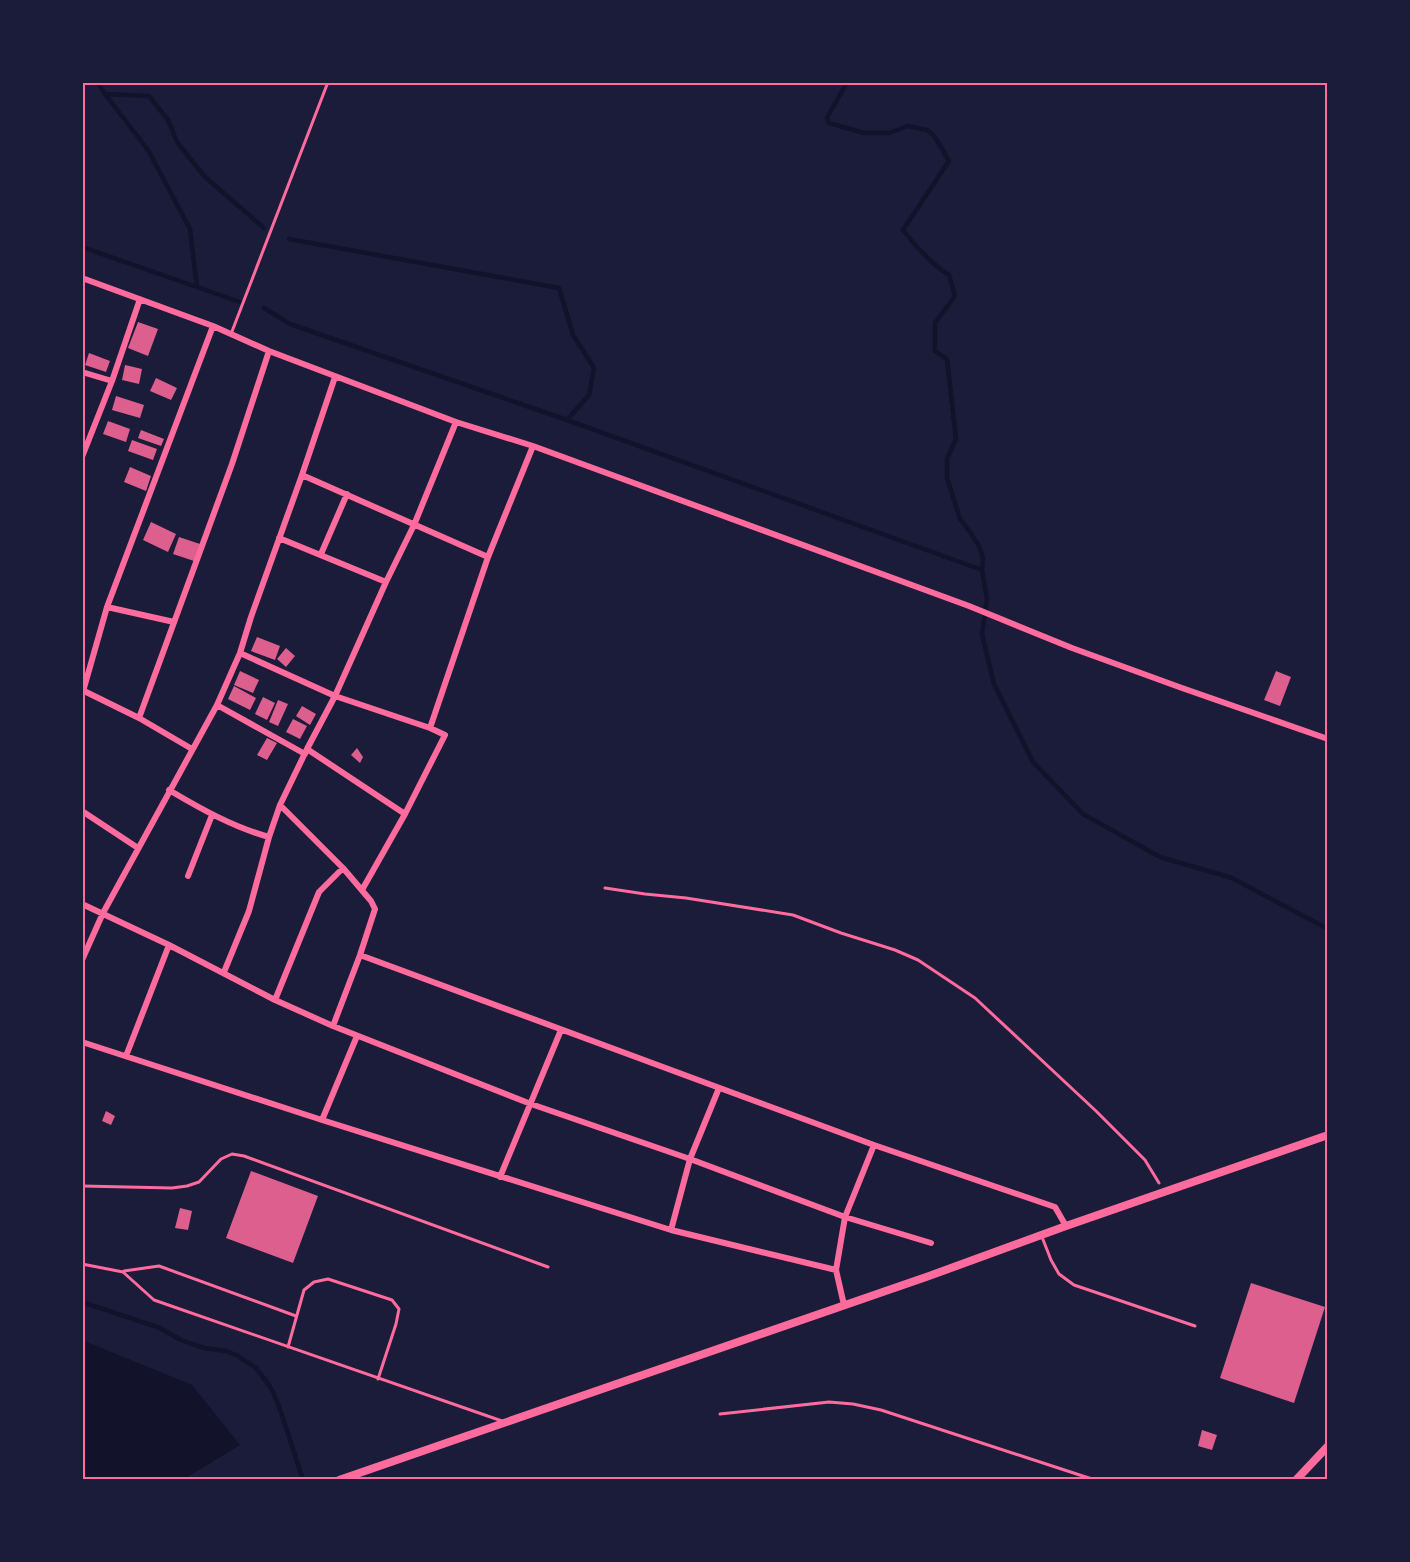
<svg xmlns="http://www.w3.org/2000/svg" width="1410" height="1562" font-family="'IBM Plex Sans',sans-serif">
<style>
.water{fill:#12122b}
.lines{fill:none;stroke-linecap:round;stroke-linejoin:round}
.stream{stroke:#12122b;stroke-width:4.5}
.building{fill:#dd5f8e}
.path{stroke:#ff6b9d;stroke-width:3}
.service{stroke:#ff6b9d;stroke-width:3}
.minor{stroke:#ff6b9d;stroke-width:6}
.tertiary{stroke:#ff6b9d;stroke-width:8}
.neatline{fill:none;stroke:#ff6b9d;stroke-width:2}
</style>
<rect width="100%" height="100%" fill="#1b1b3a"/>
<path class="water" d="M82,1340L192,1385L240,1445L184,1479H83Z"/>
<g class="lines">
<path class="stream" d="M97,82L105,94L149,96L168,120L177,142L205,177L264,228
M847,82L827,118L829,123L864,133H889L908,126L927,130L935,137L949,161L903,230C916,247 930,263 949,275L955,296L935,323V351L947,359L956,439L947,459V478L960,519L970,532L979,546L983,558L982,570L987,599L982,634L994,684L1033,762L1083,814L1160,857L1232,878L1328,929
M105,94L148,150L190,229L197,287
M289,239L559,288L573,335L594,368L589,395L567,420
M82,247L240,302
M264,308L290,324L567,420L982,570
M82,1302L160,1328L181,1340L192,1344L204,1348L226,1351L236,1355L255,1367L269,1385L274,1394L282,1415L303,1480"/>
</g>
<path class="building" d="M138,322L158,329L148,356L128,348Z
M89,353L110,361L106,372L85,365Z
M125,365L142,369L139,384L122,380Z
M156,378L177,388L171,400L150,391Z
M116,396L144,405L140,418L112,410Z
M108,421L130,429L126,442L103,434Z
M141,430L164,439L161,446L138,438Z
M132,440L157,449L153,460L128,451Z
M130,467L151,476L146,491L124,482Z
M151,522L176,534L168,552L143,540Z
M179,537L200,544L194,561L173,554Z
M257,637L280,646L275,660L251,651Z
M286,648L295,656L286,667L277,659Z
M240,671L259,680L253,693L234,685Z
M1276,671L1291,677L1280,706L1264,700Z
M234,686L256,698L250,710L228,699Z
M263,697L275,703L267,720L255,714Z
M278,700L288,704L278,726L269,722Z
M302,706L316,714L310,725L296,716Z
M293,719L307,726L300,739L286,732Z
M267,738L277,743L267,760L257,755Z
M357,748L363,757L360,763L351,755Z
M106,1111L115,1116L111,1125L102,1121Z
M251,1171L318,1196L293,1263L226,1238Z
M180,1208L192,1211L188,1230L175,1228Z
M1251,1283L1325,1307L1294,1403L1220,1378Z
M1202,1430L1217,1435L1212,1450L1198,1446Z"/>
<g class="lines">
<path class="path" d="M605,888L645,894L686,898L793,915L841,933L895,950L918,960L975,998L1096,1111L1145,1160L1159,1183"/>
<path class="service" d="M231,334L328,82
M82,1186L172,1188L187,1186L199,1182L221,1159L232,1154L244,1156L548,1267
M1042,1237L1051,1260L1059,1274L1074,1285L1195,1326
M82,1264L123,1272L154,1300L502,1421
M124,1271L159,1266L296,1316
M288,1347L304,1290L314,1282L328,1279L392,1300L399,1309L396,1324L378,1379
M720,1414L829,1402L853,1404L881,1410L1095,1480"/>
<path class="minor" d="M82,278L213,326L269,351L456,422L533,446L969,606L1072,648L1182,688L1328,739
M82,372L112,381
M82,457L112,381L140,299
M302,475L488,557
M279,538L386,582
M321,554L347,494
M107,607L174,622
M240,653L335,696L430,728L445,735L405,814L362,890
M82,690L139,718L192,749
M82,695L107,607L213,326
M217,705L305,754
M139,718L232,464L269,351
M430,728L488,557L533,446
M307,749L405,814
M169,790C201,809 233,827 269,837
M280,805L343,868L371,901L375,909L360,955L333,1026
M82,811L138,848
M188,876L212,815
M82,904L169,945L275,1000L333,1026L531,1104L690,1159L845,1217L931,1243
M360,955L874,1145L1055,1207L1066,1226
M82,960L103,913L217,705L240,653L251,617L302,475L335,377
M224,972L249,911L269,837L280,805L307,749L335,696L386,582L414,525L456,422
M275,1000L319,892L343,868
M82,1042L322,1120L671,1230L836,1270
M126,1056L169,945
M322,1120L357,1036
M500,1177L561,1030
M671,1230L690,1159L719,1088
M844,1305L836,1270L845,1217L874,1145"/>
<path class="tertiary" d="M339,1480L929,1276L1066,1226L1328,1135
M1296,1480L1328,1446"/>
</g>
<rect width="1410" height="1562" fill="none" stroke="#1b1b3a" stroke-width="168"/>
<rect x="84" y="84" width="1242" height="1394" class="neatline"/>
</svg>
